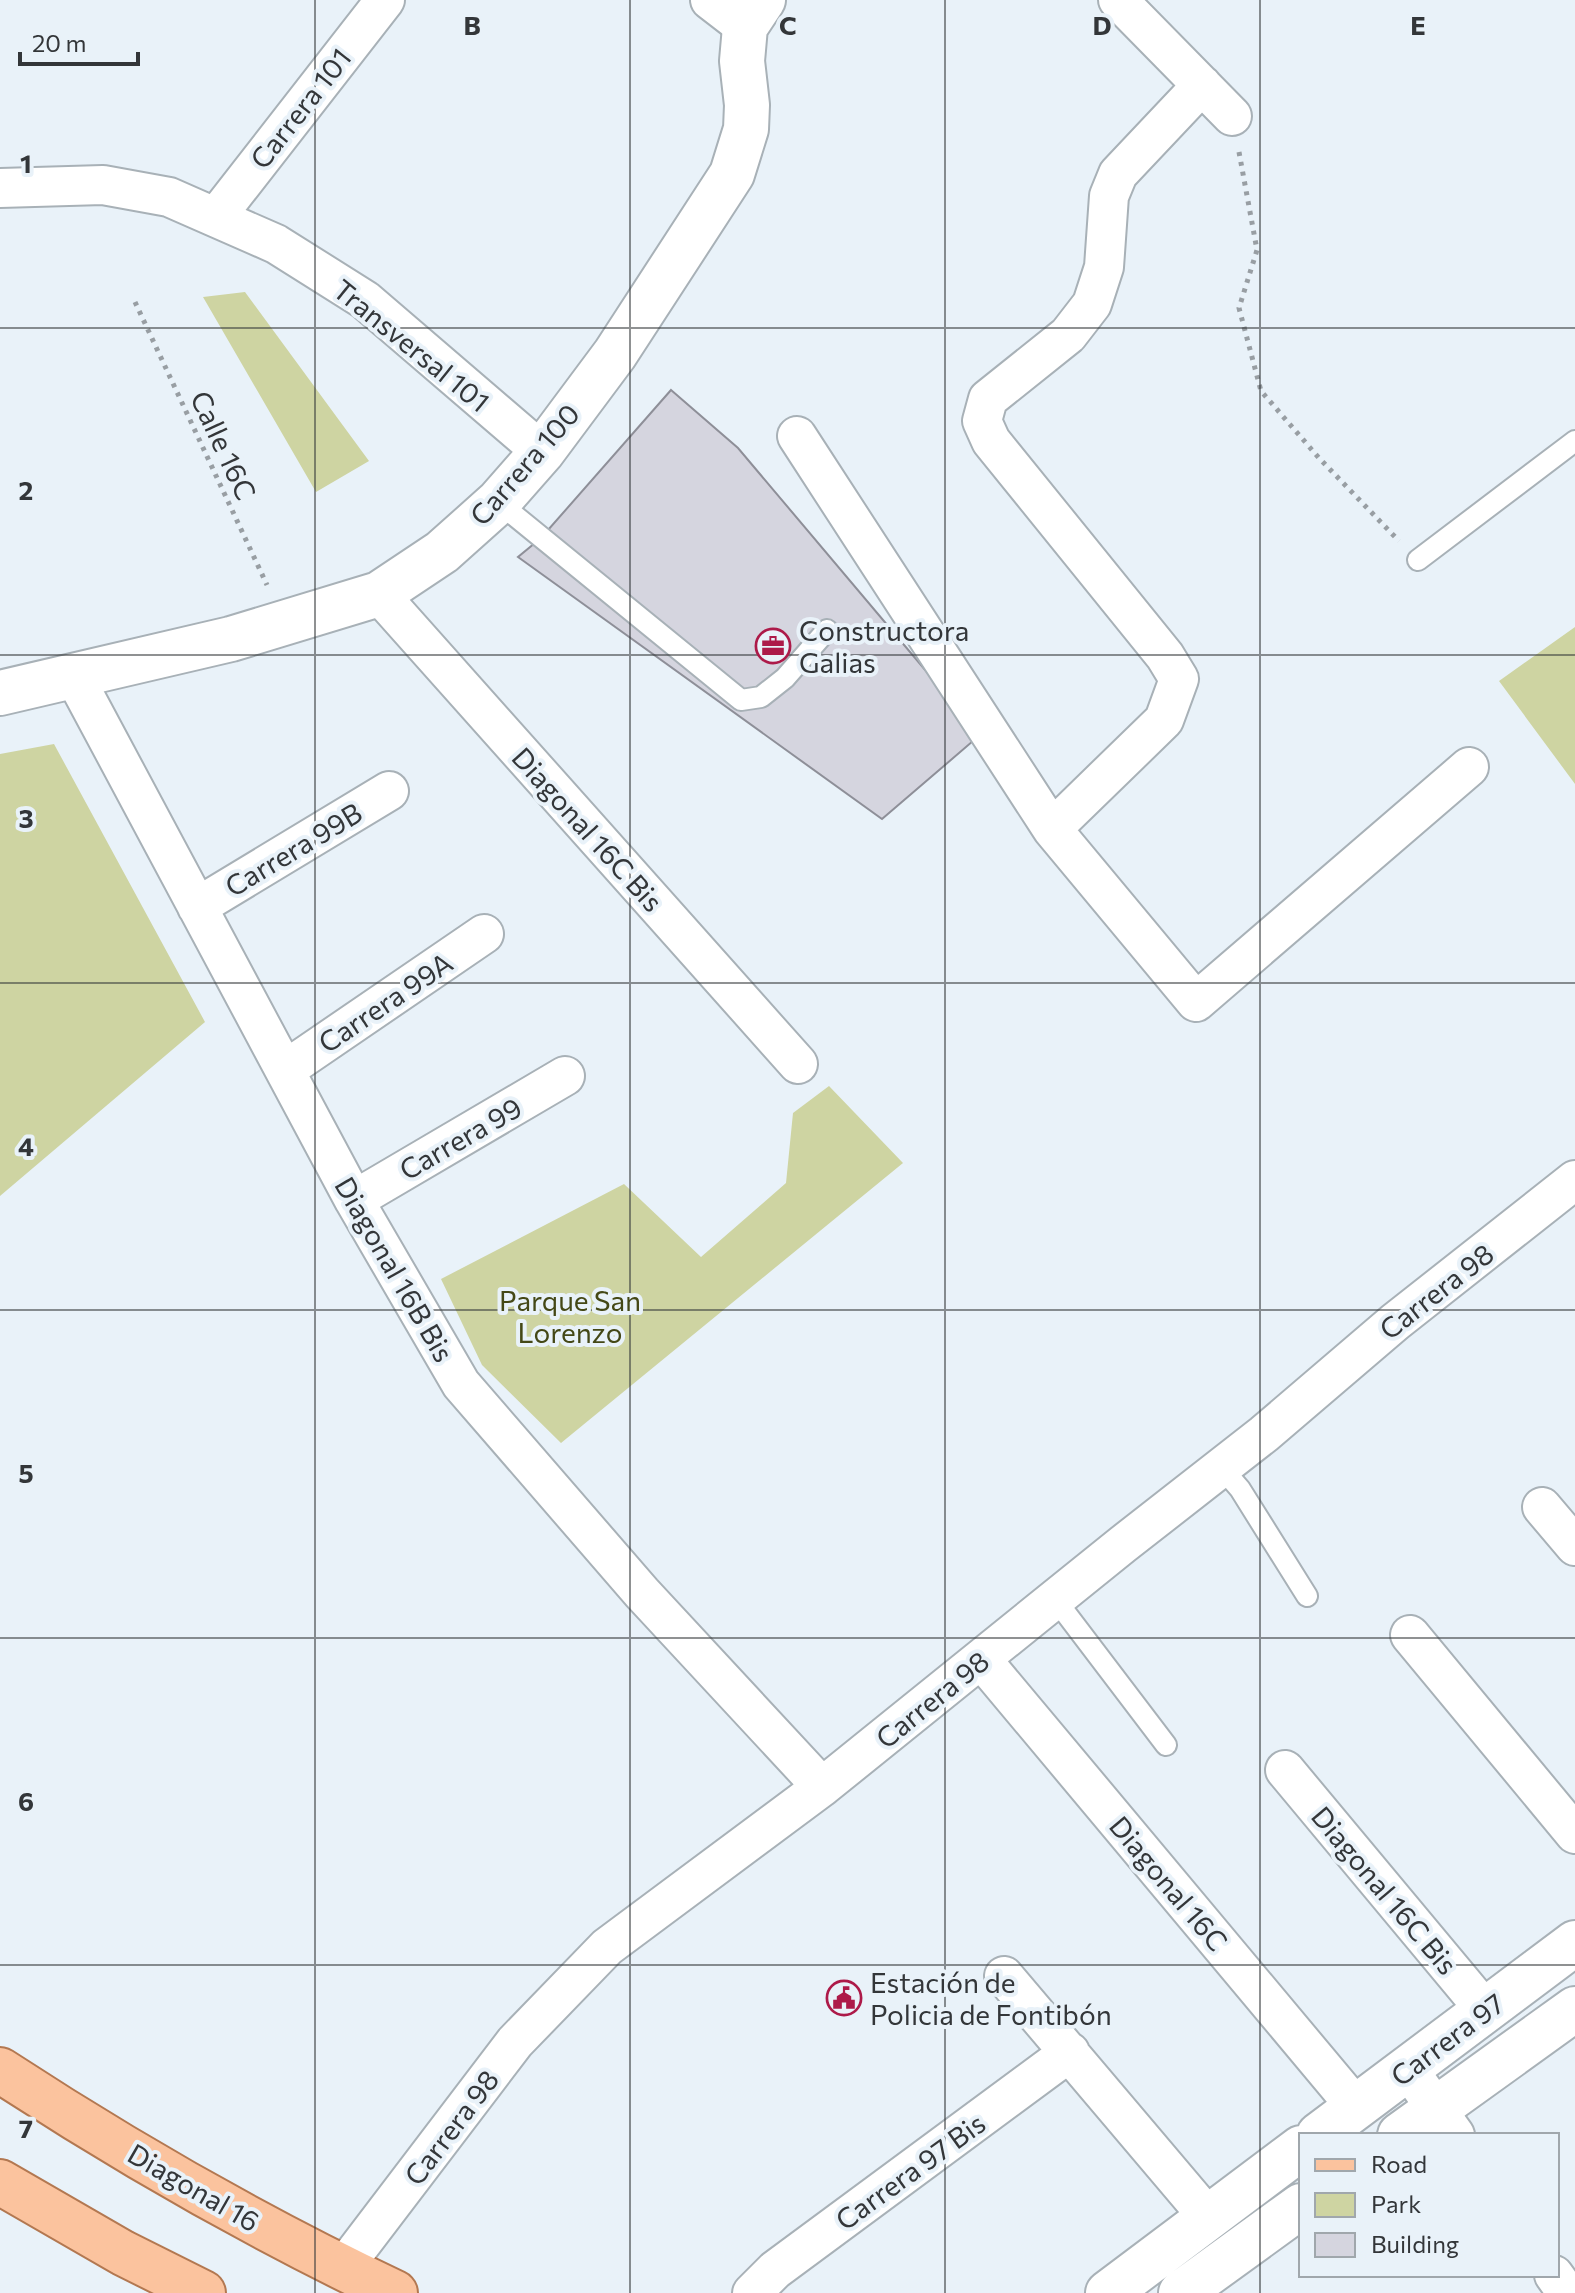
<svg xmlns="http://www.w3.org/2000/svg" width="1575" height="2293" font-family="Commissioner,sans-serif">
<style>
.green{fill:#ced4a2}
.building{fill:#d5d5df;stroke:#8e8f98;stroke-width:2}
.lines{fill:none;stroke-linecap:round;stroke-linejoin:round}
.service-casing{stroke:#a8b1b7;stroke-width:24}
.minor-casing{stroke:#a8b1b7;stroke-width:42}
.tertiary-casing{stroke:#a8b1b7;stroke-width:48}
.primary-casing{stroke:#b37851;stroke-width:48}
.path{stroke:#989ea3;stroke-width:5;stroke-dasharray:4 6;stroke-linecap:butt}
.service{stroke:#fff;stroke-width:20}
.minor{stroke:#fff;stroke-width:38}
.tertiary{stroke:#fff;stroke-width:44}
.primary{stroke:#fbc39e;stroke-width:44}
.grid{fill:none;stroke:#333639;stroke-width:2;stroke-opacity:0.55}
.labels{text-anchor:middle;dominant-baseline:central;stroke-width:8;stroke-linejoin:round;paint-order:stroke}
.street-label{font-size:28px;fill:#333639;stroke:#e9f2f9}
.poi-label{font-size:28px;fill:#333639;stroke:#e9f2f9;text-anchor:start}
.park-label{font-size:28px;fill:#444816;stroke:#e9f2f9}
.grid-label{font-size:26px;text-anchor:middle;font-weight:bold;fill:#333639;stroke:#e9f2f9;stroke-width:8;stroke-linejoin:round;paint-order:stroke}
</style>
<rect width="100%" height="100%" fill="#e9f2f9"/>
<path class="green" d="M245,292L369,461L316,492L203,297Z
M1575,627V784L1499,681Z
M54,744L205,1022L0,1196V754Z
M829,1086L903,1163L561,1443L482,1365L441,1279L624,1184L701,1257L786,1183L793,1113Z"/>
<path class="building" d="M671,390L738,448L980,735L882,819L518,557L541,538Z"/>
<g class="lines">
<g class="service-casing">
<path id="service" d="M498,502L741,700L761,697L785,678L827,630
M1418,560L1575,441
M1221,1467L1240,1489L1307,1596
M1055,1599L1166,1745"/>
</g>
<g class="minor-casing">
<path id="minor" d="M710,0L745,27
M1118,0L1232,116
M0,188L103,185L169,197L276,244L365,300L542,452
M216,217L385,0
M797,436L1052,829L1196,1002L1469,767
M379,594L798,1064
M74,676L354,1200L461,1384L642,1593L822,1787
M1052,829L1164,720L1179,679L1165,656L991,441L982,421L988,399L1068,335L1092,304L1104,267L1109,196L1118,174L1202,85
M197,907L389,791
M285,1070L484,934
M354,1200L565,1076
M1542,1507L1575,1546
M1410,1635L1575,1834
M982,1660L1356,2107
M1285,1770L1485,2010
M1004,1976L1209,2218
M1408,2069L1455,2135
M343,2268L515,2042L607,1947L822,1787L1122,1545L1264,1434L1395,1322L1575,1180
M1554,2275L1567,2293
M752,2293L775,2270L1070,2052"/>
</g>
<g class="tertiary-casing">
<path id="tertiary" d="M0,693L231,639L379,594L442,552L498,502L542,452L615,354L732,174L746,129L747,105L742,61L745,27L763,0
M1319,2135L1575,1943
M1400,2135L1575,2009
M1108,2293L1301,2148
M1181,2293L1301,2206"/>
</g>
<g class="primary-casing">
<path id="primary" d="M0,2070C127,2153 258,2228 395,2293
M0,2182L123,2253L203,2293"/>
</g>
<path class="path" d="M1239,152L1257,250L1239,308L1261,391L1319,458L1399,541
M135,302L267,585"/>
<use href="#service" class="service"/>
<use href="#minor" class="minor"/>
<use href="#tertiary" class="tertiary"/>
<use href="#primary" class="primary"/>
</g>
<path class="grid" d="M315,0V2293M630,0V2293M945,0V2293M1260,0V2293M0,328H1575M0,655H1575M0,983H1575M0,1310H1575M0,1638H1575M0,1965H1575"/>
<defs>
<g id="office-ring" transform="scale(1.8)"><circle r="9.5" fill="#e9f2f9" stroke="#ad1a49" stroke-width="1.5"/><path d="M-6-3h4V-5.5h4V-3h4V5H-6ZM-1-4.5V-3h2v-1.5ZM-6 0V1H6V0Z" fill="#ad1a49"/></g>
<g id="civic-ring" transform="scale(1.8)"><circle r="9.5" fill="#e9f2f9" stroke="#ad1a49" stroke-width="1.5"/><path d="M-.6-6.5H3V-4.5H.6V-3L4-1V1h2V6H-6V1h2V-1L-.6-3ZM-1.2 2.5V6h2.4V2.5Z" fill="#ad1a49"/></g>
</defs>
<g fill-rule="evenodd">
<use href="#office-ring" x="773" y="646"/>
<use href="#civic-ring" x="844" y="1998"/>
</g>
<g class="labels">
<g class="street-label">
<text transform="translate(300 108) rotate(-52)">Carrera 101</text>
<text transform="translate(412 345) rotate(39)">Transversal 101</text>
<text transform="translate(224 445) rotate(65)">Calle 16C</text>
<text transform="translate(524 464) rotate(-49)">Carrera 100</text>
<text transform="translate(588 829) rotate(48)">Diagonal 16C Bis</text>
<text transform="translate(293 849) rotate(-31)">Carrera 99B</text>
<text transform="translate(385 1002) rotate(-34)">Carrera 99A</text>
<text transform="translate(460 1138) rotate(-30)">Carrera 99</text>
<text transform="translate(395 1269) rotate(60)">Diagonal 16B Bis</text>
<text transform="translate(1436 1291) rotate(-38)">Carrera 98</text>
<text transform="translate(932 1699) rotate(-39)">Carrera 98</text>
<text transform="translate(1169 1883) rotate(50)">Diagonal 16C</text>
<text transform="translate(1385 1890) rotate(50)">Diagonal 16C Bis</text>
<text transform="translate(1447 2039) rotate(-37)">Carrera 97</text>
<text transform="translate(451 2127) rotate(-53)">Carrera 98</text>
<text transform="translate(910 2171) rotate(-36)">Carrera 97 Bis</text>
<text transform="translate(194 2187) rotate(30)">Diagonal 16</text>
</g>
<g class="poi-label">
<text x="799" y="630">Constructora<tspan x="799" dy="32">Galias</tspan></text>
<text x="870" y="1982">Estación de<tspan x="870" dy="32">Policia de Fontibón</tspan></text>
</g>
<g class="park-label">
<text x="570" y="1300">Parque San<tspan x="570" dy="32">Lorenzo</tspan></text>
</g>
</g>
<g class="grid-label">
<text x="472" y="35">B</text>
<text x="788" y="35">C</text>
<text x="1102" y="35">D</text>
<text x="1418" y="35">E</text>
<text x="26" y="173">1</text>
<text x="26" y="500">2</text>
<text x="26" y="828">3</text>
<text x="26" y="1156">4</text>
<text x="26" y="1483">5</text>
<text x="26" y="1811">6</text>
<text x="26" y="2138">7</text>
</g>
<rect x="1299" y="2133" width="260" height="144" fill="#e9f2f9" stroke="#a0a7ac" stroke-width="2"/>
<rect x="1315" y="2159" width="40" height="12" fill="#fbc39e" stroke="#a0a7ac" stroke-width="2"/>
<text x="1371" y="2173" font-size="24" fill="#333639">Road</text>
<rect x="1315" y="2193" width="40" height="24" fill="#ced4a2" stroke="#a0a7ac" stroke-width="2"/>
<text x="1371" y="2213" font-size="24" fill="#333639">Park</text>
<rect x="1315" y="2233" width="40" height="24" fill="#d5d5df" stroke="#a0a7ac" stroke-width="2"/>
<text x="1371" y="2253" font-size="24" fill="#333639">Building</text>
<path d="M20 52v12h118v-12" fill="none" stroke="#333639" stroke-width="4"/>
<text x="32" y="52" font-size="24" fill="#333639" stroke="#e9f2f9" stroke-width="6" paint-order="stroke">20 m</text>
</svg>
